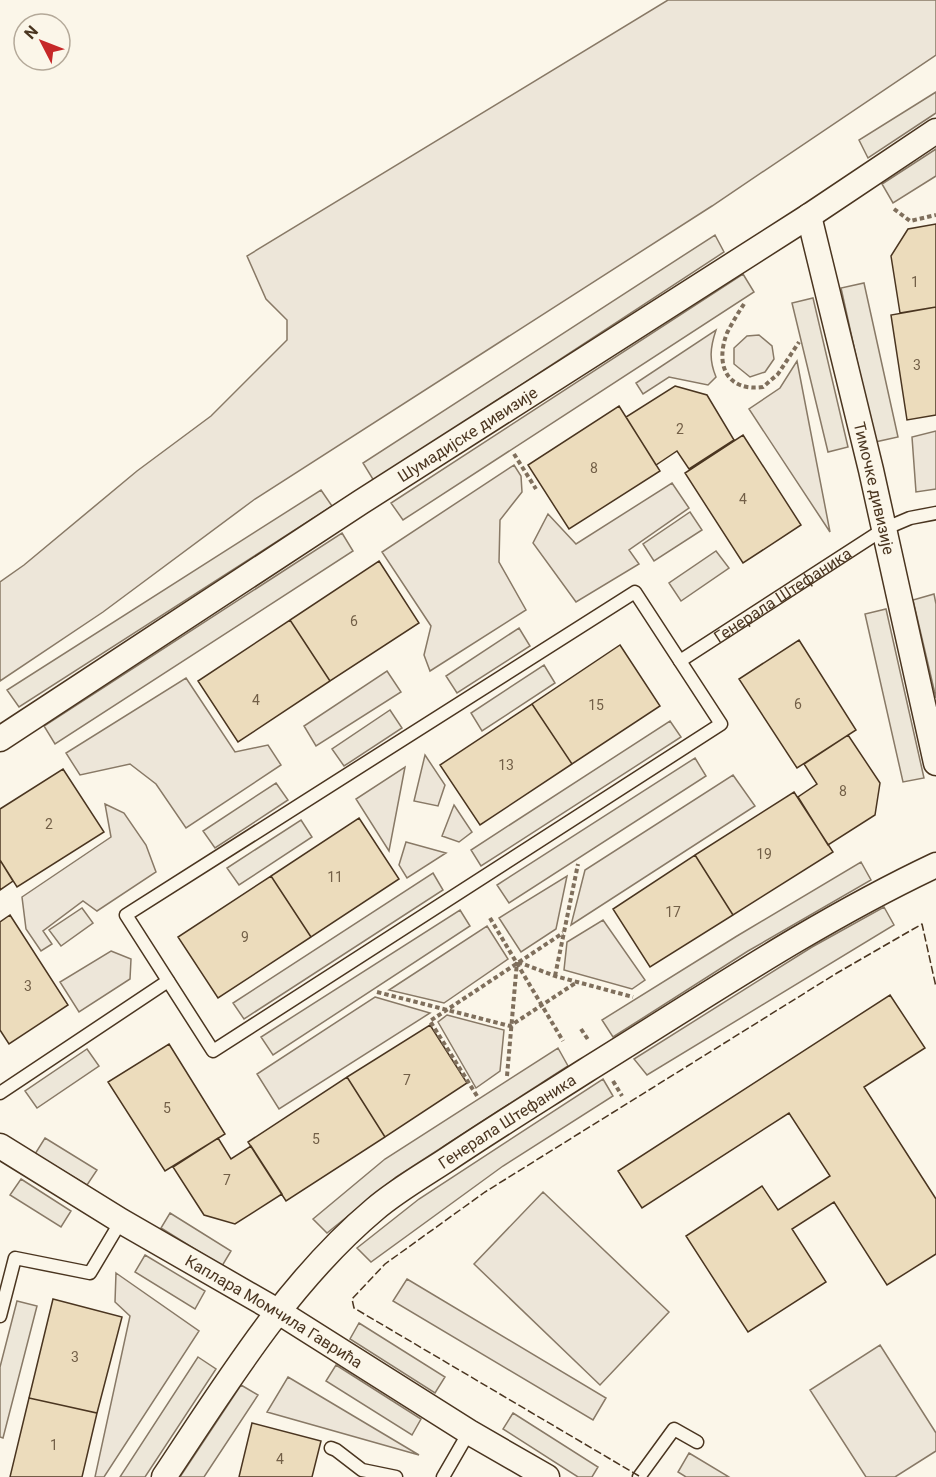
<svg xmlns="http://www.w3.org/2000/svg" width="936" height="1477" font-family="Roboto,sans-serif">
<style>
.green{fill:#ede6d9;stroke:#887966;stroke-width:1.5}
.parking{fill:#ede7d9;stroke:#887966;stroke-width:1.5}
.building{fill:#ecdcbc;stroke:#4a3520;stroke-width:1.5}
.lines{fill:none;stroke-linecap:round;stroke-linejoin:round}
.lane-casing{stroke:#4a3520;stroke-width:15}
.street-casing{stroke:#4a3520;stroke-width:27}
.path{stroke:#7f6f5c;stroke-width:4;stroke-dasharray:4.5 3;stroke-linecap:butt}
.lane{stroke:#fbf6e9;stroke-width:12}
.street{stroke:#fbf6e9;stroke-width:24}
.fence{stroke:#4a3520;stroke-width:1.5;stroke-dasharray:8 3;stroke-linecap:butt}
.labels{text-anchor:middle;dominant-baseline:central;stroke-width:4.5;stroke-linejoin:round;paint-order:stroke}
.number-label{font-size:14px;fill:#725f47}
.street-label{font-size:16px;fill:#4a3520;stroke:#fbf6e9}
</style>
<rect width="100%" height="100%" fill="#fbf6e9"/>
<path class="green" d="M668,0H936V55L712,206L255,499L103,612L0,681V582L24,565L137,471L211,416L287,340V320L266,299L247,256Z
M716,330C710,348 709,360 716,377L708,385L669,377L643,394L636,383Z
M759,335L772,346L774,359L765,372L750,377L734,364V348L747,336Z
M797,361L830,532L749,409L780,388Z
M936,431V489L916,492L912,437Z
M514,465L521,476L522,492L500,520L499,562L526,610L430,671L424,655L431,626L382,552Z
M672,483L689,508L629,550L639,564L576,602L533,543L548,514L576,544Z
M387,671L401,692L316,746L304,726Z
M186,678L235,752L268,745L281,765L186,828L156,784L130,764L80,775L66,753Z
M425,755L445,785L438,806L414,801Z
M405,767L389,851L356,799Z
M733,775L755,806L571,925L585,870Z
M105,804L124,813L146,845L156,872L97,911L83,901L43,931L52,944L41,951L26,929L22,897L111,837Z
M454,805L472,832L459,842L442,836Z
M406,842L446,853L407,878L399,865Z
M567,876L556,929L521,952L499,918Z
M603,920L645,980L632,989L564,970L567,942Z
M487,926L508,959L444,1003L389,990Z
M111,951L131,959L130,979L79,1012L60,982Z
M375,997L430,1013L279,1109L257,1074Z
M447,1015L504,1030L500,1071L476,1088L438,1022Z
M543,1192L669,1312L600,1385L474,1264Z
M116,1273L199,1331L104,1477H95L130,1316L115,1302Z
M407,1279L606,1398L593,1420L393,1301Z
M880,1345L936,1433V1451L895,1477H866L810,1390Z
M288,1377L419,1455L267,1412Z"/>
<path class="parking" d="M936,92V113L868,158L859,140Z
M936,149V176L893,203L882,184Z
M715,235L724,252L374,481L363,463Z
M743,274L754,292L403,520L391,503Z
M864,283L898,437L875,442L841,288Z
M813,298L848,447L828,452L792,303Z
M321,490L332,506L19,707L7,690Z
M690,512L702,530L654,561L643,544Z
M342,533L353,551L55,744L44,726Z
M716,551L729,568L681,601L669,583Z
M934,594L936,604V698L913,600Z
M886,609L924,778L903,782L865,614Z
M519,628L530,646L457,693L446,676Z
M544,665L555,683L482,731L471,713Z
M390,710L402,728L344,766L332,749Z
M670,721L681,737L481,866L471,850Z
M695,758L706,776L509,903L497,885Z
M276,783L288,800L215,848L203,831Z
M301,820L312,837L239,885L227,868Z
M861,862L871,880L748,951L613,1037L602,1020L737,936Z
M433,873L443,890L244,1019L233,1003Z
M884,907L894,925L647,1075L634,1059L812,947Z
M82,908L93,923L61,946L49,930Z
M460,910L470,926L273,1055L261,1037Z
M558,1048L568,1066L396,1177L327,1233L313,1219L385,1159Z
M87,1049L99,1066L37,1108L25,1091Z
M603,1079L613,1096L503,1166L371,1262L357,1248L419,1199Z
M45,1138L97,1170L87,1185L35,1154Z
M21,1179L71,1211L61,1227L10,1195Z
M170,1213L231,1251L222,1266L161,1228Z
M145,1255L205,1291L195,1309L135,1272Z
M17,1301L37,1306L3,1438L0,1437V1367Z
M359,1323L445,1377L435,1393L350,1339Z
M198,1357L216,1369L145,1477H120Z
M336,1365L421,1419L412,1435L326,1381Z
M241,1385L258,1395L204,1477H180Z
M513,1413L598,1467L592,1477H578L503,1429Z
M689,1453L729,1477H686L678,1472Z"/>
<path class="building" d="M936,224V307L900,313L891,256L908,229Z
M936,307V415L907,420L891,315Z
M675,386L707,395L734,440L689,469L677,451L656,465L626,417Z
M619,406L660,471L569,529L528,465Z
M743,435L801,525L743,563L685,473Z
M379,561L419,623L330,681L290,620Z
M290,620L330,681L238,742L198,681Z
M799,640L856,730L797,768L739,679Z
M620,645L660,706L572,764L532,704Z
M532,704L572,764L480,825L440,765Z
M848,735L880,783L875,815L828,845L798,797L817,784L804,764Z
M63,769L104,832L17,887L0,860V809Z
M794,792L833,852L733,915L695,855Z
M359,818L399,879L311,937L271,876Z
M695,855L733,915L650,967L613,909Z
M0,860L13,881L0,890Z
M271,876L311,937L218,998L178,937Z
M10,915L68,1005L9,1044L0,1030V922Z
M890,995L925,1048L864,1087L936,1199V1254L887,1285L834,1202L792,1229L826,1282L748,1332L686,1236L762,1186L778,1210L830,1176L789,1113L642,1208L618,1171Z
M430,1025L467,1083L385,1137L347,1077Z
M169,1044L225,1134L165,1171L108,1082Z
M347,1077L385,1137L286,1201L248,1142Z
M218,1138L231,1159L251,1146L282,1194L235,1224L204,1215L173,1167Z
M53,1299L122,1317L97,1413L29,1398Z
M29,1398L97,1413L82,1477H10Z
M252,1423L321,1441L312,1477H239Z"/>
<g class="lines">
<g class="lane-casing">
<g id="lane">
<path d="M635,592L721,724L213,1051L126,915Z"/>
<path id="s1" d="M680,661L884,529L910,518L936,513"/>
<path d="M0,1093L168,981"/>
<path d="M0,1316L15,1258L90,1273L121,1221"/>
<path d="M331,1448L336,1450L362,1470L396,1477"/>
<path d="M443,1477L469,1432"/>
<path d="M639,1477L674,1429L697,1442"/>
</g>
</g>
<g class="street-casing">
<g id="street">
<path id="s2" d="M809,216L871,470L936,763"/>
<path id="s3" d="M0,739L361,502L809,216L936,131"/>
<path id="s4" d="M0,1146L121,1221L279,1312L469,1432L547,1477"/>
<path id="s5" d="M164,1477C226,1384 288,1282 375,1209C396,1191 422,1176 445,1161C491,1130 538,1101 585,1071C700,1000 813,923 936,865"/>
</g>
</g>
<path class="path" d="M894,209L910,221L936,215
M744,304C738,313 732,323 727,333C715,364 726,392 763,387L778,374L799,342
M514,454L536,489
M490,918L563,1041
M518,962L555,976L633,997
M555,976L578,864
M377,992L510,1026L577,982
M581,1029L589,1041
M507,1076L517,962
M613,1081L622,1096
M477,1096L430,1021L563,933"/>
<use href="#lane" class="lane"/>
<use href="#street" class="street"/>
<path class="fence" d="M639,1476L354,1308L352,1299L385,1264L485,1192L837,973L922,924L936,987"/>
</g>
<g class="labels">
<g class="number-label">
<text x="915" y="282">1</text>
<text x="917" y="365">3</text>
<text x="680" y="429">2</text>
<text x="594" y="468">8</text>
<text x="743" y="499">4</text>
<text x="354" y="621">6</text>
<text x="256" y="700">4</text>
<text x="798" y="704">6</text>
<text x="596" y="705">15</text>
<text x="506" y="765">13</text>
<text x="843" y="791">8</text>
<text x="49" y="824">2</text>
<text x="764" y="854">19</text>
<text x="335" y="877">11</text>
<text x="673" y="912">17</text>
<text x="245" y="937">9</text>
<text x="28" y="986">3</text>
<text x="407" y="1080">7</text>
<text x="167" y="1108">5</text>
<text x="316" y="1139">5</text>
<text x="227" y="1180">7</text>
<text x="75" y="1357">3</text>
<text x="54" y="1445">1</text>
<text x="280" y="1459">4</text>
</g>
<g class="street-label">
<text stroke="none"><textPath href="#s3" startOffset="558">Шумадијске дивизије</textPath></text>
<text stroke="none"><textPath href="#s2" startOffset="280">Тимочке дивизије</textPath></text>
<text stroke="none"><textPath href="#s1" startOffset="122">Генерала Штефаника</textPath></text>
<text stroke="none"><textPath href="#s5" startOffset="501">Генерала Штефаника</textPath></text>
<text stroke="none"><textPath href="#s4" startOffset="320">Каплара Момчила Гаврића</textPath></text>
</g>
</g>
<g transform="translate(42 42) rotate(312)"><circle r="28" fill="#fbf6e9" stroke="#b4a999" stroke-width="1.5"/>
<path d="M0-4.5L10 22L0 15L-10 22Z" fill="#c62828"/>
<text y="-9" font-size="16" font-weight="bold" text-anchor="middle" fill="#4a3520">N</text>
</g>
</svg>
